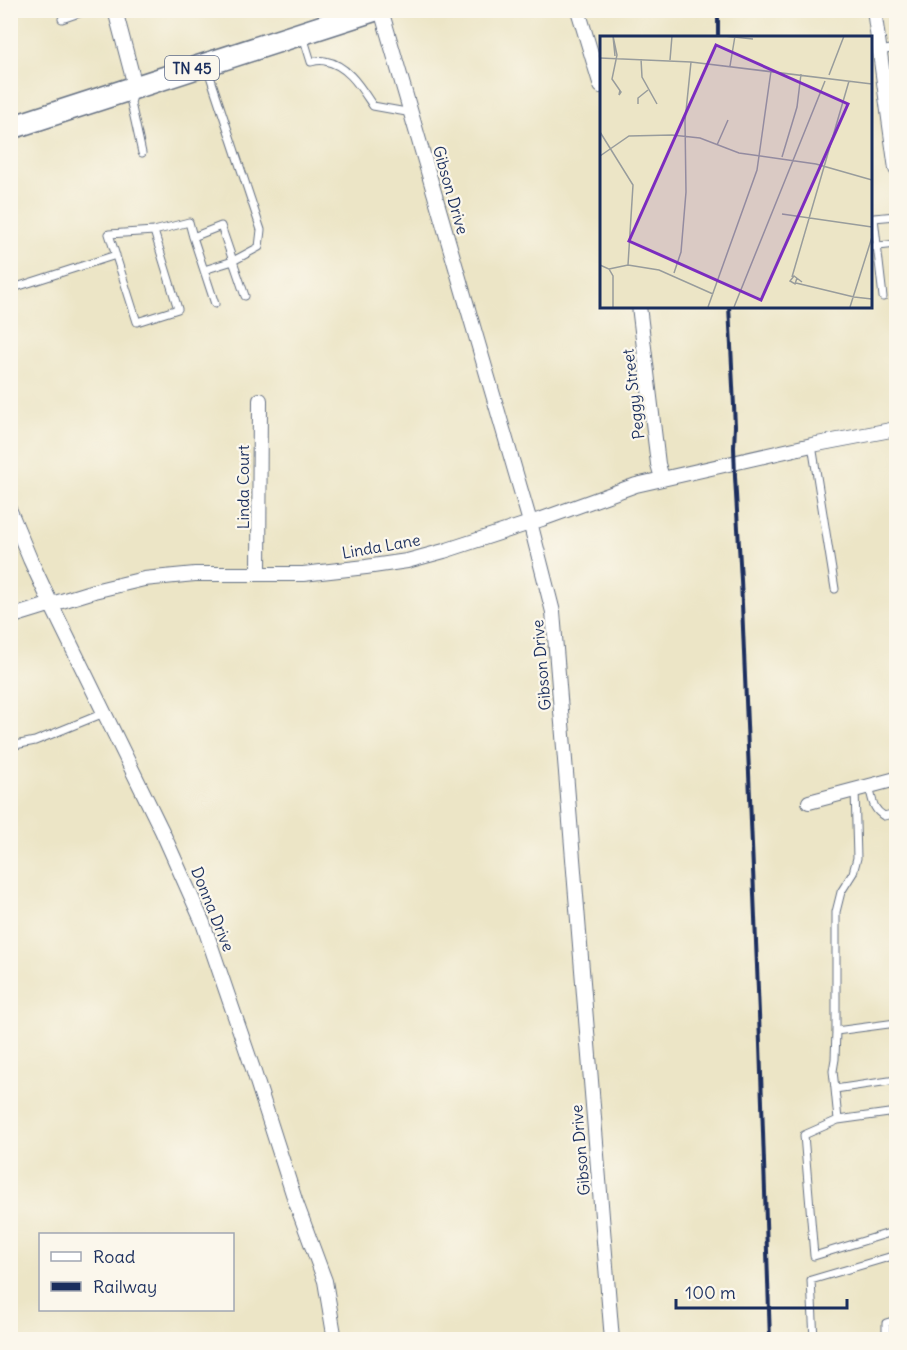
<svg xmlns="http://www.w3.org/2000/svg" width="907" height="1350" font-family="Delius,sans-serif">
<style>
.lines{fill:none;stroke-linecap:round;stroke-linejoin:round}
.lane-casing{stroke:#646f82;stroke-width:9}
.street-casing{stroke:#646f82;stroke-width:16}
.primary-casing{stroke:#646f82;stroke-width:25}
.lane{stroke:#fff;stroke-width:7}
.street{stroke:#fff;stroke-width:14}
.primary{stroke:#fff;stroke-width:22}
.rail{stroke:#1b2f5e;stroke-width:4}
.labels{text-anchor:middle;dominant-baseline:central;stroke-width:4.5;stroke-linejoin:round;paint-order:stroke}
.shield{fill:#fbf7ec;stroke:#5e6b89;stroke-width:1.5}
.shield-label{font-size:15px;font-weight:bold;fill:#1b2f5e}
.street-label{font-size:16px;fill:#1b2f5e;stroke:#fbf7ec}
.inset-road{fill:none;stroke:#989c9c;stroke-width:1.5}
.view{fill:#7b2cbf;fill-opacity:0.15;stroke:#7b2cbf;stroke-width:3}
.inset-edge{fill:none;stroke:#1b2f5e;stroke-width:3}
</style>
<rect width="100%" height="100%" fill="#fbf7ec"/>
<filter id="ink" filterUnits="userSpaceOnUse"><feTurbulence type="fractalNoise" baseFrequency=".0167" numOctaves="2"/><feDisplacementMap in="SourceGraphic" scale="12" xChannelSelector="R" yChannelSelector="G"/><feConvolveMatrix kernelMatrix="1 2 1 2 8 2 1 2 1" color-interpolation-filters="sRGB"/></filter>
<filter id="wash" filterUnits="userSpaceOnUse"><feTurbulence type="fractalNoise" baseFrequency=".008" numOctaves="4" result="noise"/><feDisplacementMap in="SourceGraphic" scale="24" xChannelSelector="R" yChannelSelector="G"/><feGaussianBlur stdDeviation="1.35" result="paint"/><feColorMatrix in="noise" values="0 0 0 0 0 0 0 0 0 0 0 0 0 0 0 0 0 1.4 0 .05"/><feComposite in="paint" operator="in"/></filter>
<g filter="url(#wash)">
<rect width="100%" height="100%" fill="#ece5c6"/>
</g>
<g filter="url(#ink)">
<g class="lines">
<g class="lane-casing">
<path id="lane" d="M62,19L88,10
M303,36L311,62C315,61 321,60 325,61C348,65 361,88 373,106L412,113
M880,51L896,48
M134,92L131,103L142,153
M154,231L178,309L137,322L109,234Z
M154,231L189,222L193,237L221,226L245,296
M193,237L215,304
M870,247L896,244
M204,270L233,261L259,247L261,230L207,67
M10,289L116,255
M883,297L874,218L896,216
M812,445L835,589
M10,746L35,741L104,713
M869,787C873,800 872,809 884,816L896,813
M836,1031V912L841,892L853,873L857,858L855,790
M896,1080L835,1089L838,1120L804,1135L814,1256L896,1231
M835,1089L833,1071L835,1059L836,1031L896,1023
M838,1120L896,1112
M814,1340L811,1280L896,1255
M886,1340V1323L896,1320"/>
</g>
<g class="street-casing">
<path id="street" d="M115,10L135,86
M381,10L530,522L553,612L612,1340
M578,10L601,86
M874,10L896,169
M639,306L658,464L662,478
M10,511L30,559L51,604L162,831L203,923L253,1069L295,1200L325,1281L335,1340
M259,574L260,400
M10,617L94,591L144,579L195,574H303L366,567L407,561L444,551L542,519L636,485L812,445L896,429
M809,802L896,779"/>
</g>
<g class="primary-casing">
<path id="primary" d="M10,128L374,10"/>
</g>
<use href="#lane" class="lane"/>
<use href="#street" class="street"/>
<use href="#primary" class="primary"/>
<path class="rail" d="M718,10V38
M729,306L735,426L734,447L735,477L741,580L759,1014L770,1340"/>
</g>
</g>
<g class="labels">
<rect class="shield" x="165" y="56" width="54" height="24" rx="4.5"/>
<g class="shield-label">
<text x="192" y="68">TN 45</text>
</g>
<g class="street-label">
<text transform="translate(451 190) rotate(74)">Gibson Drive</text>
<text transform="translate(633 394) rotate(-97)">Peggy Street</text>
<text transform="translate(243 487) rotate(-90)">Linda Court</text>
<text transform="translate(381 546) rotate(-10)">Linda Lane</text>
<text transform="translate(541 665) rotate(-95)">Gibson Drive</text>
<text transform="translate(213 909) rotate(68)">Donna Drive</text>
<text transform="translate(580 1150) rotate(-95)">Gibson Drive</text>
</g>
</g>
<g transform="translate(600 36)">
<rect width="272" height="272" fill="#ece5c6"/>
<path class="inset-road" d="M13,0L17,19L12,43L21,56L19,59L20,54M13,0L15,20M124,0L153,3M0,22L91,26L272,48M41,23L42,41L57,68M70,24L72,0M130,30L135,0M229,39L244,0M38,68V62L48,54M0,96L33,149L28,229M117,109L128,84M0,120L29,100L72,99L100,102L139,117L216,128L272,144M182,121L197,71L201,38M182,178L272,191M0,229L9,233L13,240V271M9,233L28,229L59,234L113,258M74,237L81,216L86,156L85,85L91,26M192,241L249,45M197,242L195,248L190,245L194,240L202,246M196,247L254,261M254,261L272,263M108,271L157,134L171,35M134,271L225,45M250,271L272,201"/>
<path class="view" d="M116,9L248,68L161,264L29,205Z"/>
<rect width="272" height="272" class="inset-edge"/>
</g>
<rect width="907" height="1350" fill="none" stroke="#fbf7ec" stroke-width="36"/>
<rect x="39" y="1233" width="195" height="78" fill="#fbf7ec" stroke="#a1a7b3" stroke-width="1.5"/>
<rect x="51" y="1252" width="30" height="9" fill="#ffffff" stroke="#a1a7b3" stroke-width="1.5"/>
<text x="93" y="1263" font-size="18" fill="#1b2f5e">Road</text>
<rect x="51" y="1282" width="30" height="9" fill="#1b2f5e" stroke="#a1a7b3" stroke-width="1.5"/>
<text x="93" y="1293" font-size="18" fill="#1b2f5e">Railway</text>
<path d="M676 1299v9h171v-9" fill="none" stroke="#1b2f5e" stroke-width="3"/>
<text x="685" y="1299" font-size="18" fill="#1b2f5e" stroke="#fbf7ec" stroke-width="4.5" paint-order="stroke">100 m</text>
</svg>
